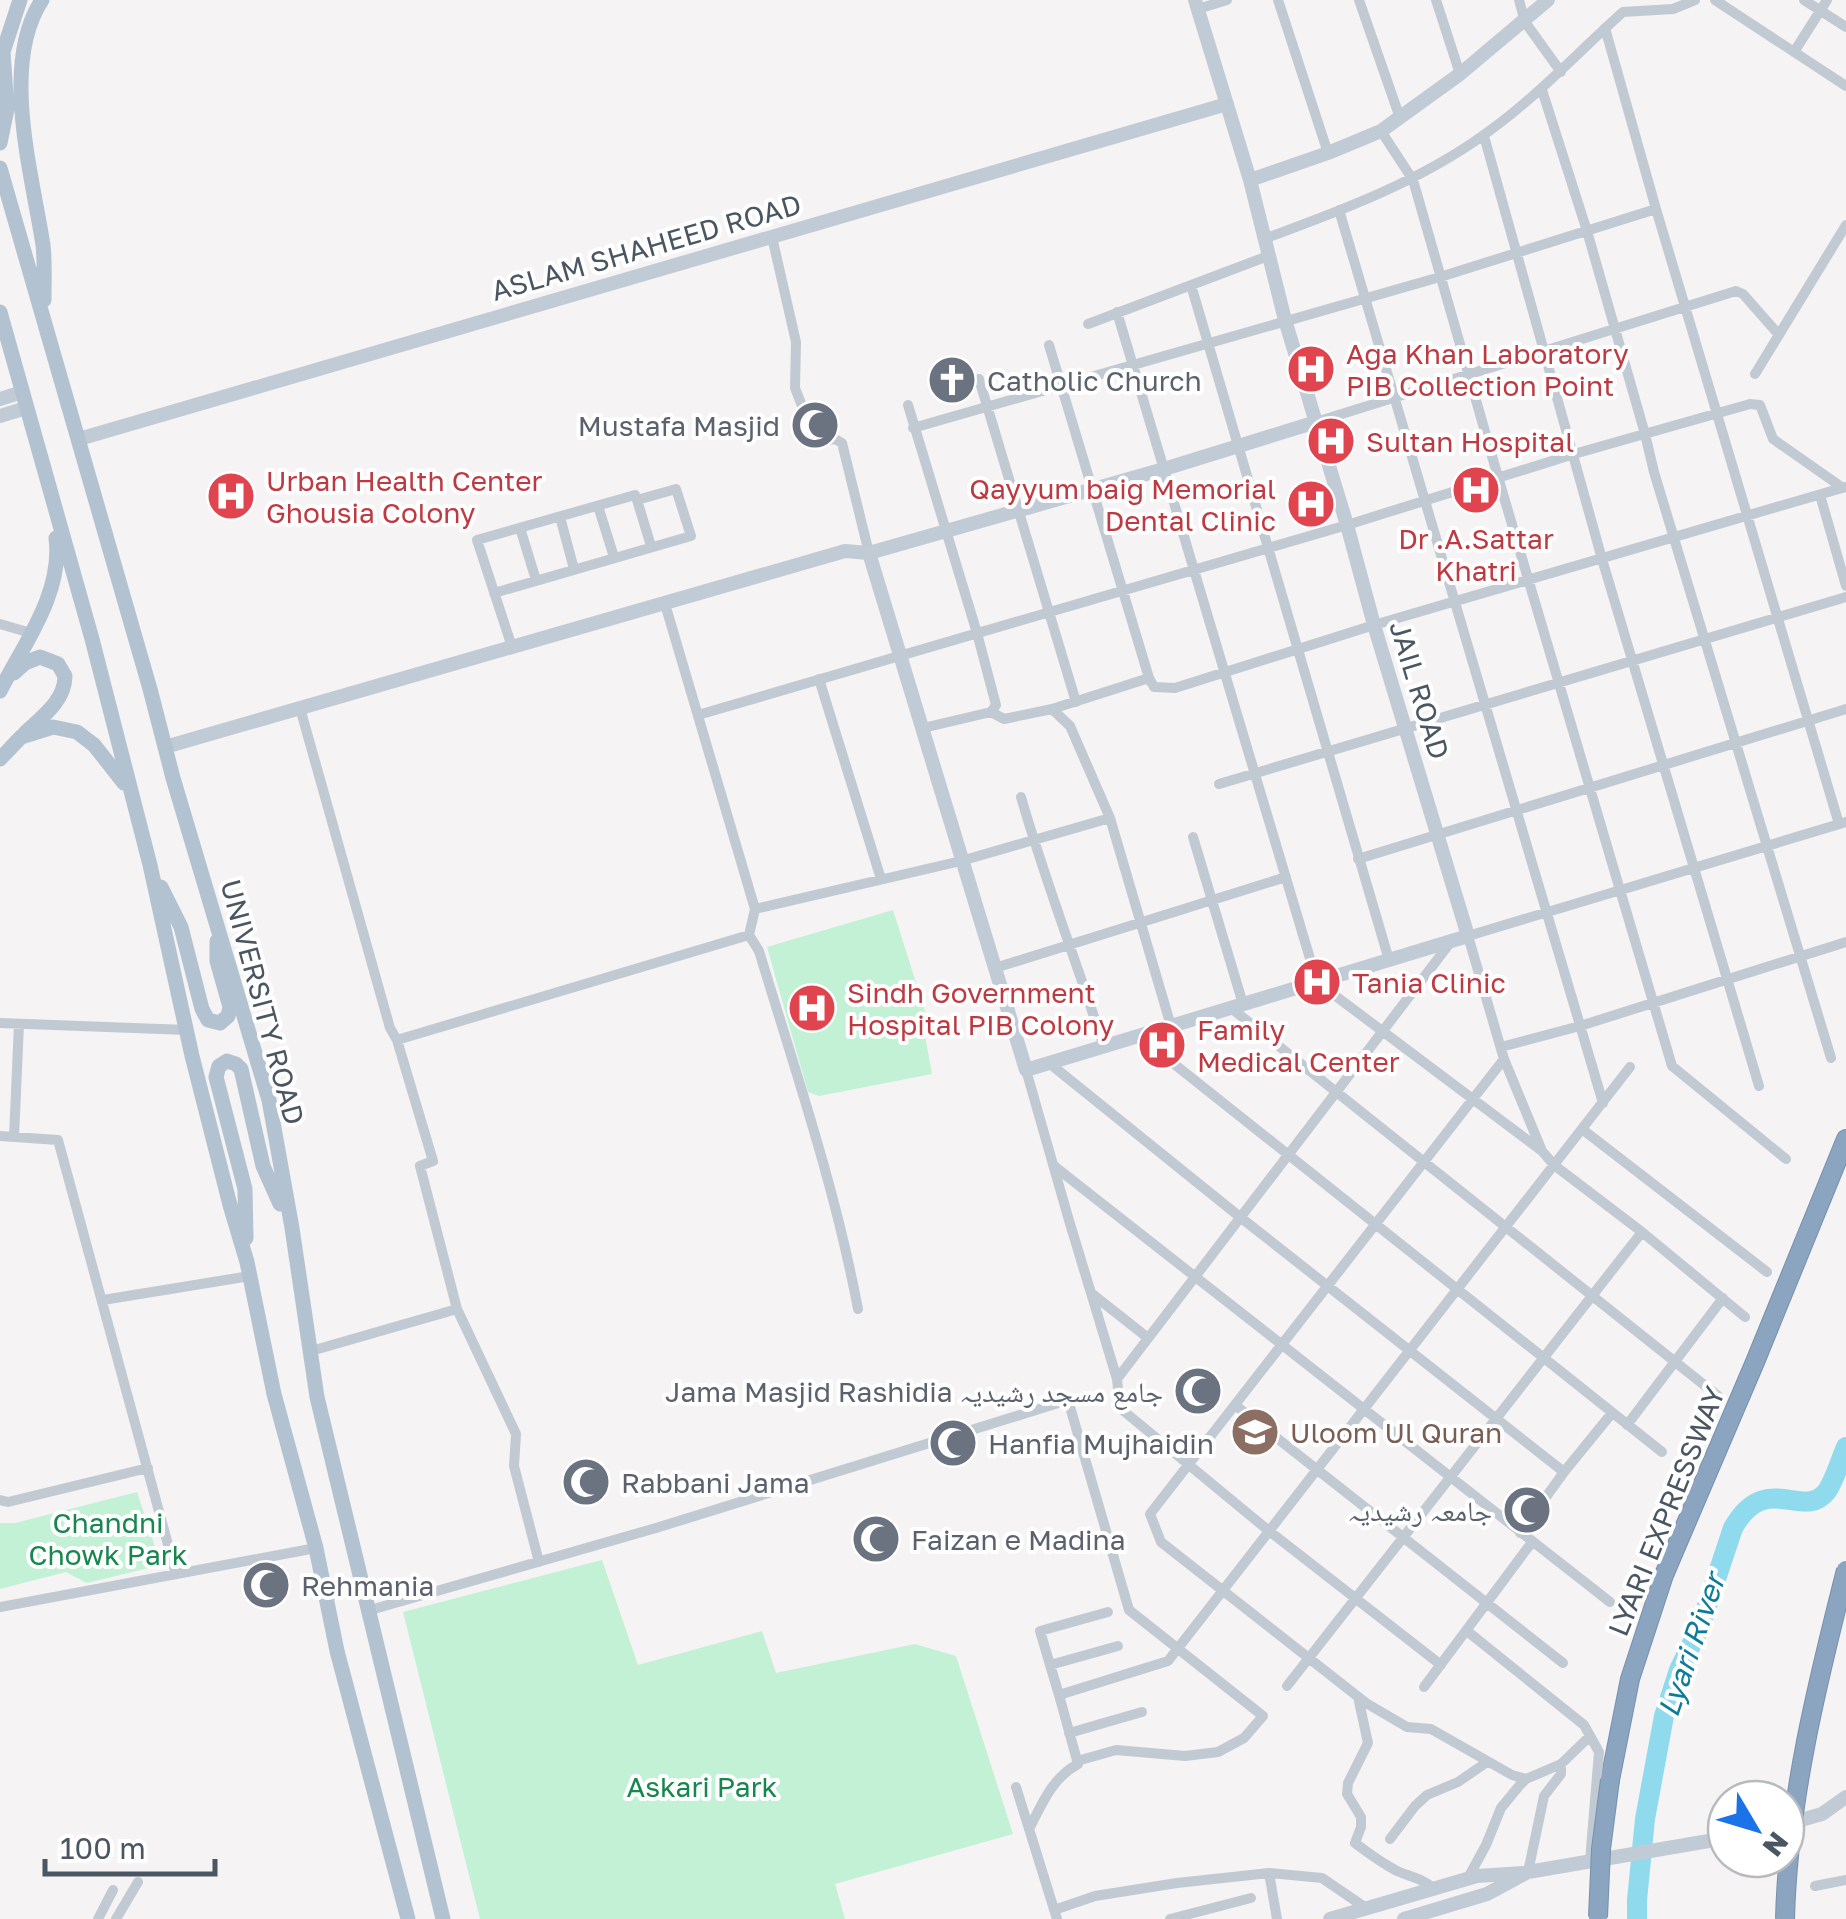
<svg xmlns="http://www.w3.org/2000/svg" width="1846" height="1919" font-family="'Golos Text','Noto Naskh Arabic',sans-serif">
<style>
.green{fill:#c3f1d5}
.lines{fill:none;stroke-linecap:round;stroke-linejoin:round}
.river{stroke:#90daee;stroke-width:20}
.highway-casing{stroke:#7690ad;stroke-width:20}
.street{stroke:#c1cad2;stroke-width:10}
.secondary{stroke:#c1cbd6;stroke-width:14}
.primary{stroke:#b3c2d1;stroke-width:15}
.highway{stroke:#8ba5c1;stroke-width:18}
.highway-bridge-casing{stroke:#7690ad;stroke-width:20;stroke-linecap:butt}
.highway-bridge{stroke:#8ba5c1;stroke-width:18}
.labels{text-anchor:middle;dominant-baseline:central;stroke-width:8;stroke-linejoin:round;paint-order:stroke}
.street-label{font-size:28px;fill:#4a5661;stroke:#fff}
.health-label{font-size:28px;fill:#be3a42;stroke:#fff;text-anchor:start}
.worship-label{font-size:28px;fill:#5b616d;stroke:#fff;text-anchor:start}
.education-label{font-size:28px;fill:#785e54;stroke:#fff;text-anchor:start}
.park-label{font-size:28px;fill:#17864f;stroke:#fff}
.water-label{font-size:30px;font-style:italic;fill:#0c7c9b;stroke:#fff}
</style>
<rect width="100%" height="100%" fill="#f5f3f3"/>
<path class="green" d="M893,910L925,1011L922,1019L932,1074L819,1096L808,1092L767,947Z
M137,1492L161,1565L87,1583L66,1572L0,1589V1523H15Z
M602,1560L638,1665L762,1631L776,1673L915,1644L956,1656L1013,1834L835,1884L845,1919H480L403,1612Z"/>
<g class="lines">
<path class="river" d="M1637,1919V1900L1645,1819L1664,1716L1679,1670L1700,1627L1733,1528C1766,1469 1804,1522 1827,1491C1835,1479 1840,1461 1846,1447"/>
<g class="highway-casing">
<path id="highway" d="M1610,1780L1630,1679L1664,1575L1755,1362L1846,1139"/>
</g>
<path class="street" d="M1278,0L1328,153
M1359,0L1400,118
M1436,0L1460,74
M1519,0L1525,22L1561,72
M1715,0L1846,86
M1804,0L1846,27
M1198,9L1227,0
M1605,28L1656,209L1839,824
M1794,52L1827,0
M1542,90L1587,231L1645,434L1654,472L1831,1058
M1381,131L1413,180L1498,477L1672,1066L1786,1159
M1484,136L1602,559L1759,1086
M1339,210L1603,1103
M772,237L796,342L795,388L813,434L819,441L835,439L842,443L869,553
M1264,239C1340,211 1419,182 1485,134C1536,98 1577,53 1623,12L1673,9L1695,0
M1191,285L1389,960
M1117,312L1317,982L1542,1151
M1088,324L1268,256
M1049,345L1149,678
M1755,374L1846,225
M979,379L1076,702
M908,405L977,633L996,705L991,712
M1316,422L1736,291L1743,294L1779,335
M913,428L1440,277L1656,209
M1820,495L1846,586
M637,500L651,546
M598,506L614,557
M560,517L574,569
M520,528L536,580
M494,593L691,536L676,489L637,500L635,495L477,540L512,647
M665,604L755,909L749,935
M0,624L31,633
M819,679L881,879
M300,708L390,1028L397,1040
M1052,709L1070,726L1110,818L1171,1026
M698,715L1347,525L1574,454L1750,404L1760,405L1773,439L1843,488
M923,728L991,712L1004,719L1052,709L1149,678L1154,687L1175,688L1374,625L1845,487
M1219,784L1846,597
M1021,797C1045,881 1077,963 1104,1047
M1193,837L1243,1004
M1358,859L1846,709
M755,909L961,861L1110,818
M995,968L1286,877
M1231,1008L1718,1396
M0,1023L187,1030
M1139,1036L1662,1452
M1501,1047L1580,1026L1846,942
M1504,1059L1150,1514L1161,1542L1366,1703L1407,1727L1431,1729L1512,1775L1526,1779
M1049,1063L1240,1217L1564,1472
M1026,1070L1068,1217L1117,1379L1120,1408L1269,1531L1441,1665
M1582,1129L1767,1272
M0,1136L58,1140L176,1574
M14,1137L19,1024
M1054,1166L1610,1602
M1091,1293L1148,1338
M103,1300L250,1276
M1745,1317L1642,1232L1554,1165L1542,1151L1504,1059L1468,936L1846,822
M311,1351L457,1309
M1117,1379L1450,943
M1235,1405L1563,1663
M1627,1425L1723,1298
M0,1500L8,1502L148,1468
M1520,1533L1564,1472L1612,1413
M539,1562L514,1466L516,1434L457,1309L420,1166L433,1161L397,1040L749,935L759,951C795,1070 835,1187 858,1309
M0,1607L316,1548
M367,1611L656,1528L1068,1400L1129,1610L1263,1716L1244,1738L1218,1752L1185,1756L1116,1750L1077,1761
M1467,1631L1584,1725L1599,1752L1590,1861
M1050,1665L1118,1646
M1287,1686L1642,1232
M1424,1687L1532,1542
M1059,1695L1040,1631L1108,1612
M1358,1697L1368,1743L1348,1783L1347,1794L1361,1817V1827L1355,1843C1368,1853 1382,1863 1397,1871C1410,1877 1422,1878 1433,1888
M1069,1733L1142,1712
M1016,1787L1057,1919
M1029,1829C1042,1804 1052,1778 1078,1764L1059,1695L1168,1661L1630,1067
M1390,1839L1415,1806L1427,1795L1458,1782L1487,1762
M1528,1872L1544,1796L1561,1774V1764
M1269,1873L1277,1919
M1468,1878L1486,1845L1501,1808L1519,1786L1526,1779L1561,1764L1590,1736
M1815,1886L1846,1880
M1054,1910L1095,1896L1177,1883L1269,1873L1322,1878L1366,1908
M98,1919L113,1890
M116,1919L138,1882
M1170,1919L1251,1898"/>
<path class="secondary" d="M1250,180L1328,153L1381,131L1460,74L1548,0
M0,399L22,392
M0,416L26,408
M79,439L1227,104
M869,553L1026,1070L1468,936L1374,625L1347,525L1285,320L1250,180L1195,0
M165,747L845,551L869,553L1164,469L1316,422
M1787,1824L1822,1814L1846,1797
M1330,1919L1477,1876L1523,1873
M1404,1919L1487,1894L1528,1872L1726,1838"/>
<path class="primary" d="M42,0C0,64 32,173 43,245C45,263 44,282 44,300
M0,143L7,109L3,52L20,0
M0,168L150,689L173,778L269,1100L292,1228L317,1397L443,1919
M0,312L92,639L150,865L192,1056L230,1205L247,1262L274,1394L316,1548L337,1651L408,1919
M14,673L25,663L40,657L58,664L65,676C65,701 42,717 25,733
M0,691C24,644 63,593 56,538
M0,759L21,737L53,727L77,732L94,745L124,783
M161,887L181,927L202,1009L208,1020L220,1023L228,1016L230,1007L217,961V941
M246,1238L245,1189L216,1077L219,1066L227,1061L236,1064L241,1069L263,1166L280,1204"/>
<use href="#highway" class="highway"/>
<g class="highway-bridge-casing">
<path id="highway-bridge" d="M1598,1917L1601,1849L1610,1780
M1785,1919C1788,1801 1817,1684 1846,1570"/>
</g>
<use href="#highway-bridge" class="highway-bridge"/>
</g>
<defs>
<g id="hospital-disc" transform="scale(2.5)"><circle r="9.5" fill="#e0444e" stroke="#fff"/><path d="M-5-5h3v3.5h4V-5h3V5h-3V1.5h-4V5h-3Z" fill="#fff"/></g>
<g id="church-disc" transform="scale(2.5)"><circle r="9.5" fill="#6b7280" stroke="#fff"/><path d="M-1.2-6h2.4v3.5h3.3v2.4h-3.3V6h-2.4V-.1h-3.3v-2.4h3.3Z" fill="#fff"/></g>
<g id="mosque-disc" transform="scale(2.5)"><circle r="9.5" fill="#6b7280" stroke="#fff"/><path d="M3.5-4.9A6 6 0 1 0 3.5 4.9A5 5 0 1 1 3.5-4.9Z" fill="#fff"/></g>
<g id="university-disc" transform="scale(2.5)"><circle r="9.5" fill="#8d6e63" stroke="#fff"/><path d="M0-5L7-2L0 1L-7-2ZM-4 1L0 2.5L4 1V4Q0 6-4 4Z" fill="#fff"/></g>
</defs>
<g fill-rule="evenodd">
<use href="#hospital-disc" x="1311" y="369"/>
<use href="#church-disc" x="952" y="380"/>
<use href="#mosque-disc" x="815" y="425"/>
<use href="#hospital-disc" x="1331" y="441"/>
<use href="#hospital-disc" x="1476" y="490"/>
<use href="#hospital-disc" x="231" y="496"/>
<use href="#hospital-disc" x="1311" y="504"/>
<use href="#hospital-disc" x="1317" y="982"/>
<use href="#hospital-disc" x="812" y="1008"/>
<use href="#hospital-disc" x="1162" y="1045"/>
<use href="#mosque-disc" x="1198" y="1391"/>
<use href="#university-disc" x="1255" y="1432"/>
<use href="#mosque-disc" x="953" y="1443"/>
<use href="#mosque-disc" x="586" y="1482"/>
<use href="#mosque-disc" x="1527" y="1510"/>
<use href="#mosque-disc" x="876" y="1539"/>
<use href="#mosque-disc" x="266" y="1585"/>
</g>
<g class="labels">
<g class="street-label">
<text transform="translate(646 247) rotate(-16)">ASLAM SHAHEED ROAD</text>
<text transform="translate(1420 690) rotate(73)">JAIL ROAD</text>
<text transform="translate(263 1002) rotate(75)">UNIVERSITY ROAD</text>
<text transform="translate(1666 1511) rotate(-68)">LYARI EXPRESSWAY</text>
</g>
<g class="health-label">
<text x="1346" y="353">Aga Khan Laboratory<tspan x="1346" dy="32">PIB Collection Point</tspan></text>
<text x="1366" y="441">Sultan Hospital</text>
<text x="266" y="480">Urban Health Center<tspan x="266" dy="32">Ghousia Colony</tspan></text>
<text x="1276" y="488" text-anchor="end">Qayyum baig Memorial<tspan x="1276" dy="32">Dental Clinic</tspan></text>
<text x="1476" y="538" text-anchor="middle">Dr .A.Sattar<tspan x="1476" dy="32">Khatri</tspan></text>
<text x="1352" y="982">Tania Clinic</text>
<text x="847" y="992">Sindh Government<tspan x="847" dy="32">Hospital PIB Colony</tspan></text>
<text x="1197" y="1029">Family<tspan x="1197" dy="32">Medical Center</tspan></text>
</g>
<g class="worship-label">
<text x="987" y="380">Catholic Church</text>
<text x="780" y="425" text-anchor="end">Mustafa Masjid</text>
<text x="1163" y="1391" text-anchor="end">Jama Masjid Rashidia جامع مسجد رشیدیہ</text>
<text x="988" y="1443">Hanfia Mujhaidin</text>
<text x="621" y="1482">Rabbani Jama</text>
<text x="1492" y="1510" text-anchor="end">جامعہ رشیدیہ</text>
<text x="911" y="1539">Faizan e Madina</text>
<text x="301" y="1585">Rehmania</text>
</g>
<g class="education-label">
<text x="1290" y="1432">Uloom Ul Quran</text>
</g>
<g class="park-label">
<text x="108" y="1522">Chandni<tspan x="108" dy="32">Chowk Park</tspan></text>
<text x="702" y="1786">Askari Park</text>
</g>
<g class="water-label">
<text transform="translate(1691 1645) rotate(-71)">Lyari River</text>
</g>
</g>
<g transform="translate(1756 1829) rotate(128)"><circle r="48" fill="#ffffff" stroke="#b7bbc0" stroke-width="2.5"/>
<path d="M0-8L18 38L0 25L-18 38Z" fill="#1a73e8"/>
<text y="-15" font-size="28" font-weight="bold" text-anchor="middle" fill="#4a5661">N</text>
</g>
<path d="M45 1859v15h170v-15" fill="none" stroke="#4a5661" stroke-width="5"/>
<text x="60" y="1859" font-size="30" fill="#4a5661" stroke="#ffffff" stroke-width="8" paint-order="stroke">100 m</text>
</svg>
